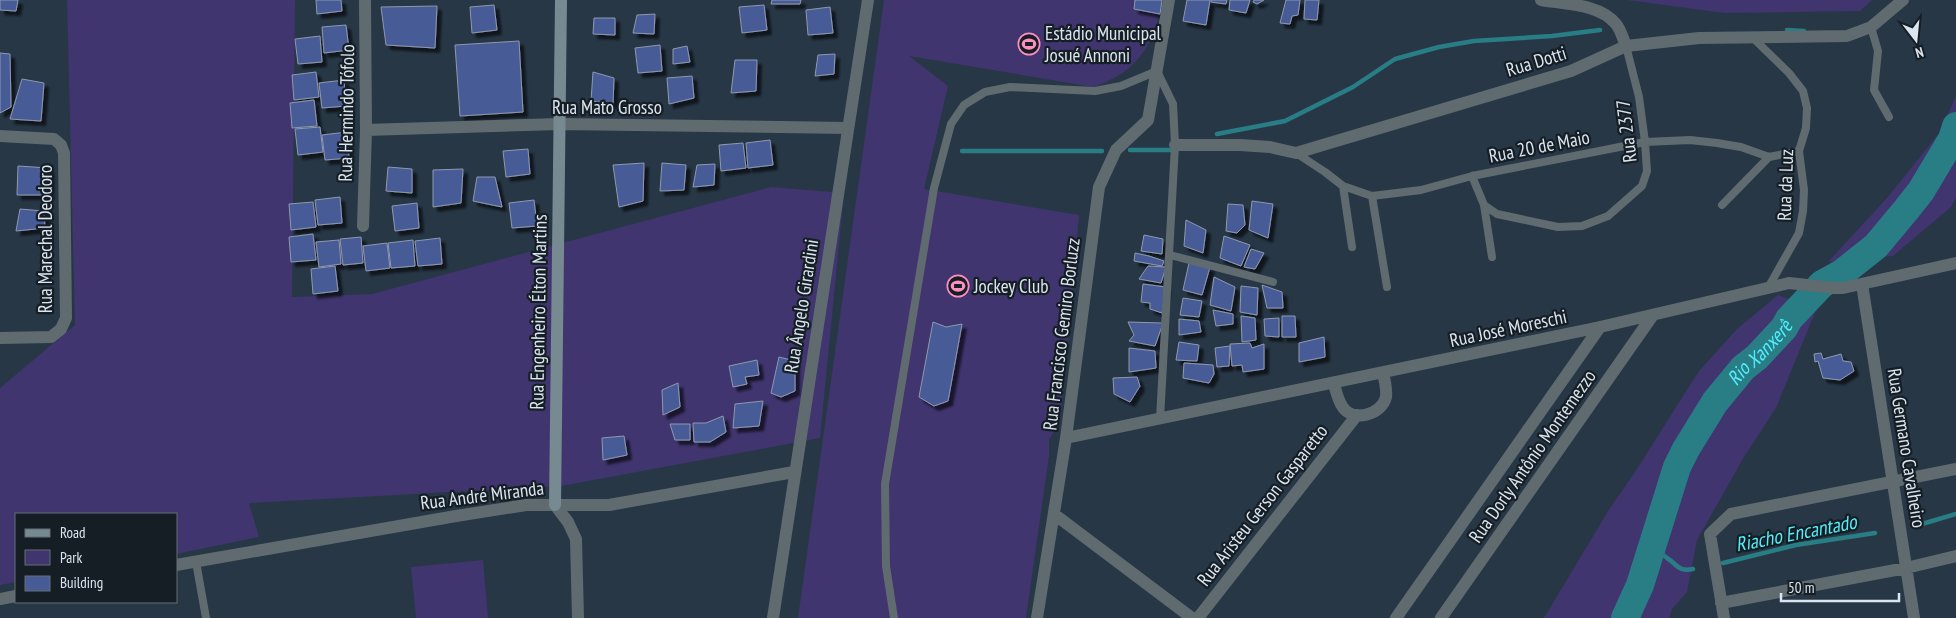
<svg xmlns="http://www.w3.org/2000/svg" width="1956" height="618" font-family="'PT Sans Narrow',sans-serif">
<style>
.green{fill:#40356f}
.lines{fill:none;stroke-linecap:round;stroke-linejoin:round}
.stream{stroke:#297d85;stroke-width:4.5}
.river{stroke:#297d85;stroke-width:28}
.building{fill:#475c97;stroke:#8f98ae;filter:url(#shadow)}
.lane{stroke:#606b70;stroke-width:8}
.street{stroke:#606b70;stroke-width:12}
.secondary{stroke:#778991;stroke-width:12}
.labels{text-anchor:middle;dominant-baseline:central;stroke-width:4.5;stroke-linejoin:round;paint-order:stroke}
.poi-label{font-size:19px;fill:#dbe5ef;stroke:#161e25;text-anchor:start}
.street-label{font-size:19px;fill:#dbe5ef;stroke:#161e25}
.water-label{font-size:20px;font-style:italic;fill:#52eefb;stroke:#161e25}
</style>
<defs>
<filter id="shadow"><feDropShadow dx="4.5" dy="4.5" stdDeviation="1" flood-color="#0009"/></filter>
</defs>
<rect width="100%" height="100%" fill="#273746"/>
<path class="green" d="M67,0H295L292,297L372,294L771,187L844,193L820,438L561,486L249,503L259,537L176,554V514H16V582L0,585V388L75,325Z
M884,0H1162C1155,44 1137,73 1093,87L909,56L948,86L924,189L1079,215L1060,423L1049,439V456L1026,618H798Z
M1627,0H1872L1860,11L1724,13Z
M1956,96V198L1951,207L1893,256L1828,262L1887,198L1940,132Z
M1778,295L1816,310L1776,408L1744,457L1697,540L1687,592L1672,609L1669,618H1544L1610,508L1635,472L1699,371L1737,329Z
M483,560L488,618H416L411,567Z"/>
<g class="lines">
<path class="stream" d="M1787,30L1804,31
M1217,134L1285,121L1353,87L1395,59L1439,47L1474,41L1552,36L1600,30
M1130,150H1173
M962,151H1102
M1922,524L1956,514
M1652,549C1657,552 1663,554 1667,558C1678,565 1678,572 1693,569
M1723,563L1796,545L1875,533"/>
<path class="river" id="s1" d="M1625,618L1640,585L1677,467L1686,449L1715,402L1743,368L1757,357L1784,328L1789,319L1822,284L1842,273L1876,246L1906,210L1921,191L1952,139L1956,126"/>
</g>
<path class="building" d="M0,0H18L16,11L0,10Z
M316,0H341L342,11L317,14Z
M772,0H801L800,4H771Z
M1135,0H1162L1160,14L1134,9Z
M1187,0H1210L1206,25L1183,21Z
M1211,0H1227L1226,4L1211,2Z
M1230,0H1250L1246,13L1229,10Z
M1254,0H1264L1257,4L1253,2Z
M1286,0H1300L1298,15L1292,16L1290,24L1280,23Z
M1305,0H1319L1317,20L1304,19Z
M494,5L497,30L472,33L470,7Z
M764,5L767,30L742,33L739,7Z
M437,6L435,48L386,45L381,7Z
M830,7L833,33L808,35L806,10Z
M655,14L654,34L633,33L637,15Z
M594,18H615V35L593,34Z
M346,25L349,50L324,53L322,27Z
M320,36L322,62L298,64L295,39Z
M519,41L523,112L460,116L455,45Z
M660,45L662,71L638,73L635,48Z
M687,46L690,62L673,64V49Z
M0,53L10,54L11,107L0,113Z
M835,54L834,74L815,76L818,55Z
M735,60H757L756,91L731,93Z
M316,72L319,97L294,100L292,75Z
M593,72L614,78L613,104L591,101Z
M692,76L694,98L669,104L667,78Z
M22,79L44,83L41,121L10,119Z
M344,80L346,106L322,108L319,83Z
M314,100L317,126L292,128L290,103Z
M320,127L323,152L298,155L295,129Z
M347,132L349,158L325,160L322,135Z
M770,140L773,165L748,168L746,143Z
M743,143L746,168L721,171L719,145Z
M528,149L530,174L506,177L503,151Z
M644,163L643,201L619,207L613,165Z
M662,163L686,165L684,190L660,191Z
M715,164L714,185L693,187L697,165Z
M18,166L49,168V195H17Z
M388,167L412,169V193L386,191Z
M463,169L461,203L433,207V170Z
M477,177H495L502,207L473,201Z
M340,197L342,223L318,225L315,200Z
M534,200L537,226L512,228L509,203Z
M1252,201L1273,204L1268,238L1249,230Z
M313,202L316,227L291,230L289,204Z
M417,203L419,228L395,231L392,206Z
M1228,204L1243,205L1245,225L1237,233L1226,231Z
M20,209L44,211L45,228L16,231Z
M1186,220L1206,230L1203,253L1184,246Z
M313,234L316,260L291,262L289,237Z
M1144,235L1163,239L1162,254L1141,251Z
M1224,236L1250,245L1241,266L1220,258Z
M361,237L363,263L343,265L340,239Z
M440,238L442,264L418,266L415,241Z
M339,240L341,264L319,267L316,242Z
M413,240L415,266L391,268L388,243Z
M387,243L390,268L366,271L363,246Z
M1251,249L1264,253L1255,269L1244,267Z
M1135,253L1149,256L1164,261L1162,266L1134,261Z
M1189,263L1210,267L1202,295L1183,290Z
M335,266L338,291L313,294L311,269Z
M1148,266L1166,267L1161,283L1139,279Z
M1214,277L1235,287L1231,311L1210,305Z
M1143,284L1166,287L1162,313L1150,309V303L1141,302Z
M1262,285L1282,292L1283,308H1267Z
M1241,286L1258,288L1257,315L1240,312Z
M1183,298L1202,301L1199,317L1180,315Z
M1213,310L1233,314V324L1216,326Z
M1241,316L1255,318L1256,340L1242,342Z
M1282,316H1295L1296,337H1282Z
M1279,318V337L1265,336L1264,319Z
M1179,319L1199,321L1201,332L1179,335Z
M933,322L946,327L962,324L948,401L934,406L919,397Z
M1128,322L1163,323L1155,346L1129,341L1134,335Z
M1324,337L1325,357L1299,362V343Z
M1179,342L1199,345L1197,361L1176,360Z
M1250,343L1252,348L1264,344V369L1243,372L1242,365L1232,366L1230,344Z
M1230,346L1229,366L1217,367L1215,348Z
M1129,348L1155,351L1156,368L1129,372Z
M1821,353L1823,359L1841,354L1843,361L1851,362L1854,371L1840,380L1823,378L1818,361L1815,362L1814,354Z
M779,357L795,361V391L781,397L771,393Z
M757,360L759,375L745,377L747,384L733,387L729,366Z
M1184,363L1213,365L1214,374L1209,383L1183,378Z
M1137,377L1140,386L1130,402L1114,394L1113,378Z
M678,383L680,407L663,415L662,390Z
M763,401L759,426L733,428L735,404Z
M723,416L726,432L710,442H694L693,423H706Z
M670,424H690V440H675Z
M624,436L627,455L603,460L602,438Z"/>
<g class="lines">
<path class="lane" d="M1871,27L1878,51L1874,90L1889,117
M1752,37L1789,73L1803,91L1807,108L1806,128L1799,151L1804,190L1803,211L1799,233L1768,288
M1296,153L1325,172L1343,186L1372,196L1421,190L1472,176L1645,142L1690,140L1717,143L1741,147L1769,157L1799,151
M1472,176L1484,205L1492,257
M1343,186L1352,247
M1372,196L1387,287
M1484,205L1497,214L1558,227L1582,226L1608,216L1642,186L1647,171L1645,142L1639,97L1626,46
M1722,205L1769,157
M1170,255L1273,282
M196,562L206,618
M894,618L886,566L885,484L934,188L951,124L964,105L985,92L1010,87L1095,91L1121,86L1157,71L1173,104L1175,145L1160,419"/>
<path class="street" d="M1541,0C1565,4 1600,4 1616,24C1621,30 1623,39 1626,46
M366,130L560,124L848,128
M0,136L54,139L61,145L64,153L66,318L61,329L51,337L0,338
M1175,145H1240L1270,147L1296,153L1571,71L1626,46L1699,38L1847,36L1871,27L1903,0
M363,226L366,130L365,0
M1862,284L1914,618
M1334,384C1336,391 1338,400 1342,406C1352,423 1382,415 1386,397C1387,389 1385,381 1383,373
M1066,438L1600,327L1789,283L1834,288H1843L1956,263
M555,505L568,522L576,539L578,618
M1054,514L1192,618
M176,565L456,516L526,505H609L794,472
M0,599L16,596
M1721,603L1906,568L1956,556
M773,618L868,0
M1037,618L1066,438L1099,187L1116,150L1148,120L1169,0
M1198,618L1357,415
M1396,618L1600,327
M1441,618L1653,315
M1724,618L1710,534L1731,514L1956,469"/>
<path class="secondary" d="M555,505L561,0"/>
</g>
<defs>
<g id="stadium-ring" transform="scale(1.125)"><circle r="9.5" fill="#161e25" stroke="#fd8ebe" stroke-width="1.5"/><path d="M0-5a6.5 5 0 1 0 0 10a6.5 5 0 1 0 0-10ZM-3.5-1.8h7v3.6h-7Z" fill="#fd8ebe"/></g>
</defs>
<g fill-rule="evenodd">
<use href="#stadium-ring" x="1029" y="44"/>
<use href="#stadium-ring" x="958" y="286"/>
</g>
<g class="labels">
<g class="poi-label">
<text x="1045" y="33">Estádio Municipal<tspan x="1045" dy="22">Josué Annoni</tspan></text>
<text x="974" y="286">Jockey Club</text>
</g>
<g class="street-label">
<text transform="translate(1536 61) rotate(-17)">Rua Dotti</text>
<text x="607" y="107">Rua Mato Grosso</text>
<text transform="translate(346 113) rotate(-89)">Rua Hermindo Tófolo</text>
<text transform="translate(1626 131) rotate(-97)">Rua 2377</text>
<text transform="translate(1539 146) rotate(-11)">Rua 20 de Maio</text>
<text transform="translate(1785 185) rotate(-88)">Rua da Luz</text>
<text transform="translate(45 239) rotate(-90)">Rua Marechal Deodoro</text>
<text transform="translate(801 306) rotate(-81)">Rua Ângelo Girardini</text>
<text transform="translate(538 312) rotate(-89)">Rua Engenheiro Élton Martins</text>
<text transform="translate(1508 328) rotate(-12)">Rua José Moreschi</text>
<text transform="translate(1061 334) rotate(-83)">Rua Francisco Gemiro Borluzz</text>
<text transform="translate(1907 448) rotate(81)">Rua Germano Cavalheiro</text>
<text transform="translate(1532 456) rotate(-55)">Rua Dorly Antônio Montemezzo</text>
<text transform="translate(482 495) rotate(-7)">Rua André Miranda</text>
<text transform="translate(1262 505) rotate(-52)">Rua Aristeu Gerson Gasparetto</text>
</g>
<g class="water-label">
<text stroke="none"><textPath href="#s1" startOffset="302">Rio Xanxerê</textPath></text>
<text transform="translate(1796 533) rotate(-11)">Riacho Encantado</text>
</g>
</g>
<rect x="15" y="513" width="162" height="90" fill="#161e25" stroke="#656e76"/>
<rect x="25" y="529" width="25" height="8" fill="#778991" stroke="#656e76"/>
<text x="60" y="538" font-size="15" fill="#dbe5ef">Road</text>
<rect x="25" y="550" width="25" height="15" fill="#40356f" stroke="#656e76"/>
<text x="60" y="563" font-size="15" fill="#dbe5ef">Park</text>
<rect x="25" y="576" width="25" height="15" fill="#475c97" stroke="#656e76"/>
<text x="60" y="588" font-size="15" fill="#dbe5ef">Building</text>
<g transform="translate(1916 40) rotate(164)" stroke="#161e25" stroke-width="4" paint-order="stroke">
<path d="M0-4L9 19L0 12L-9 19Z" fill="#dbe5ef"/>
<text y="-8" font-size="14" font-weight="bold" text-anchor="middle" fill="#dbe5ef">N</text>
</g>
<path d="M1781 593v8h118v-8" fill="none" stroke="#dbe5ef" stroke-width="2.5"/>
<text x="1788" y="593" font-size="15" fill="#dbe5ef" stroke="#161e25" stroke-width="4" paint-order="stroke">50 m</text>
</svg>
